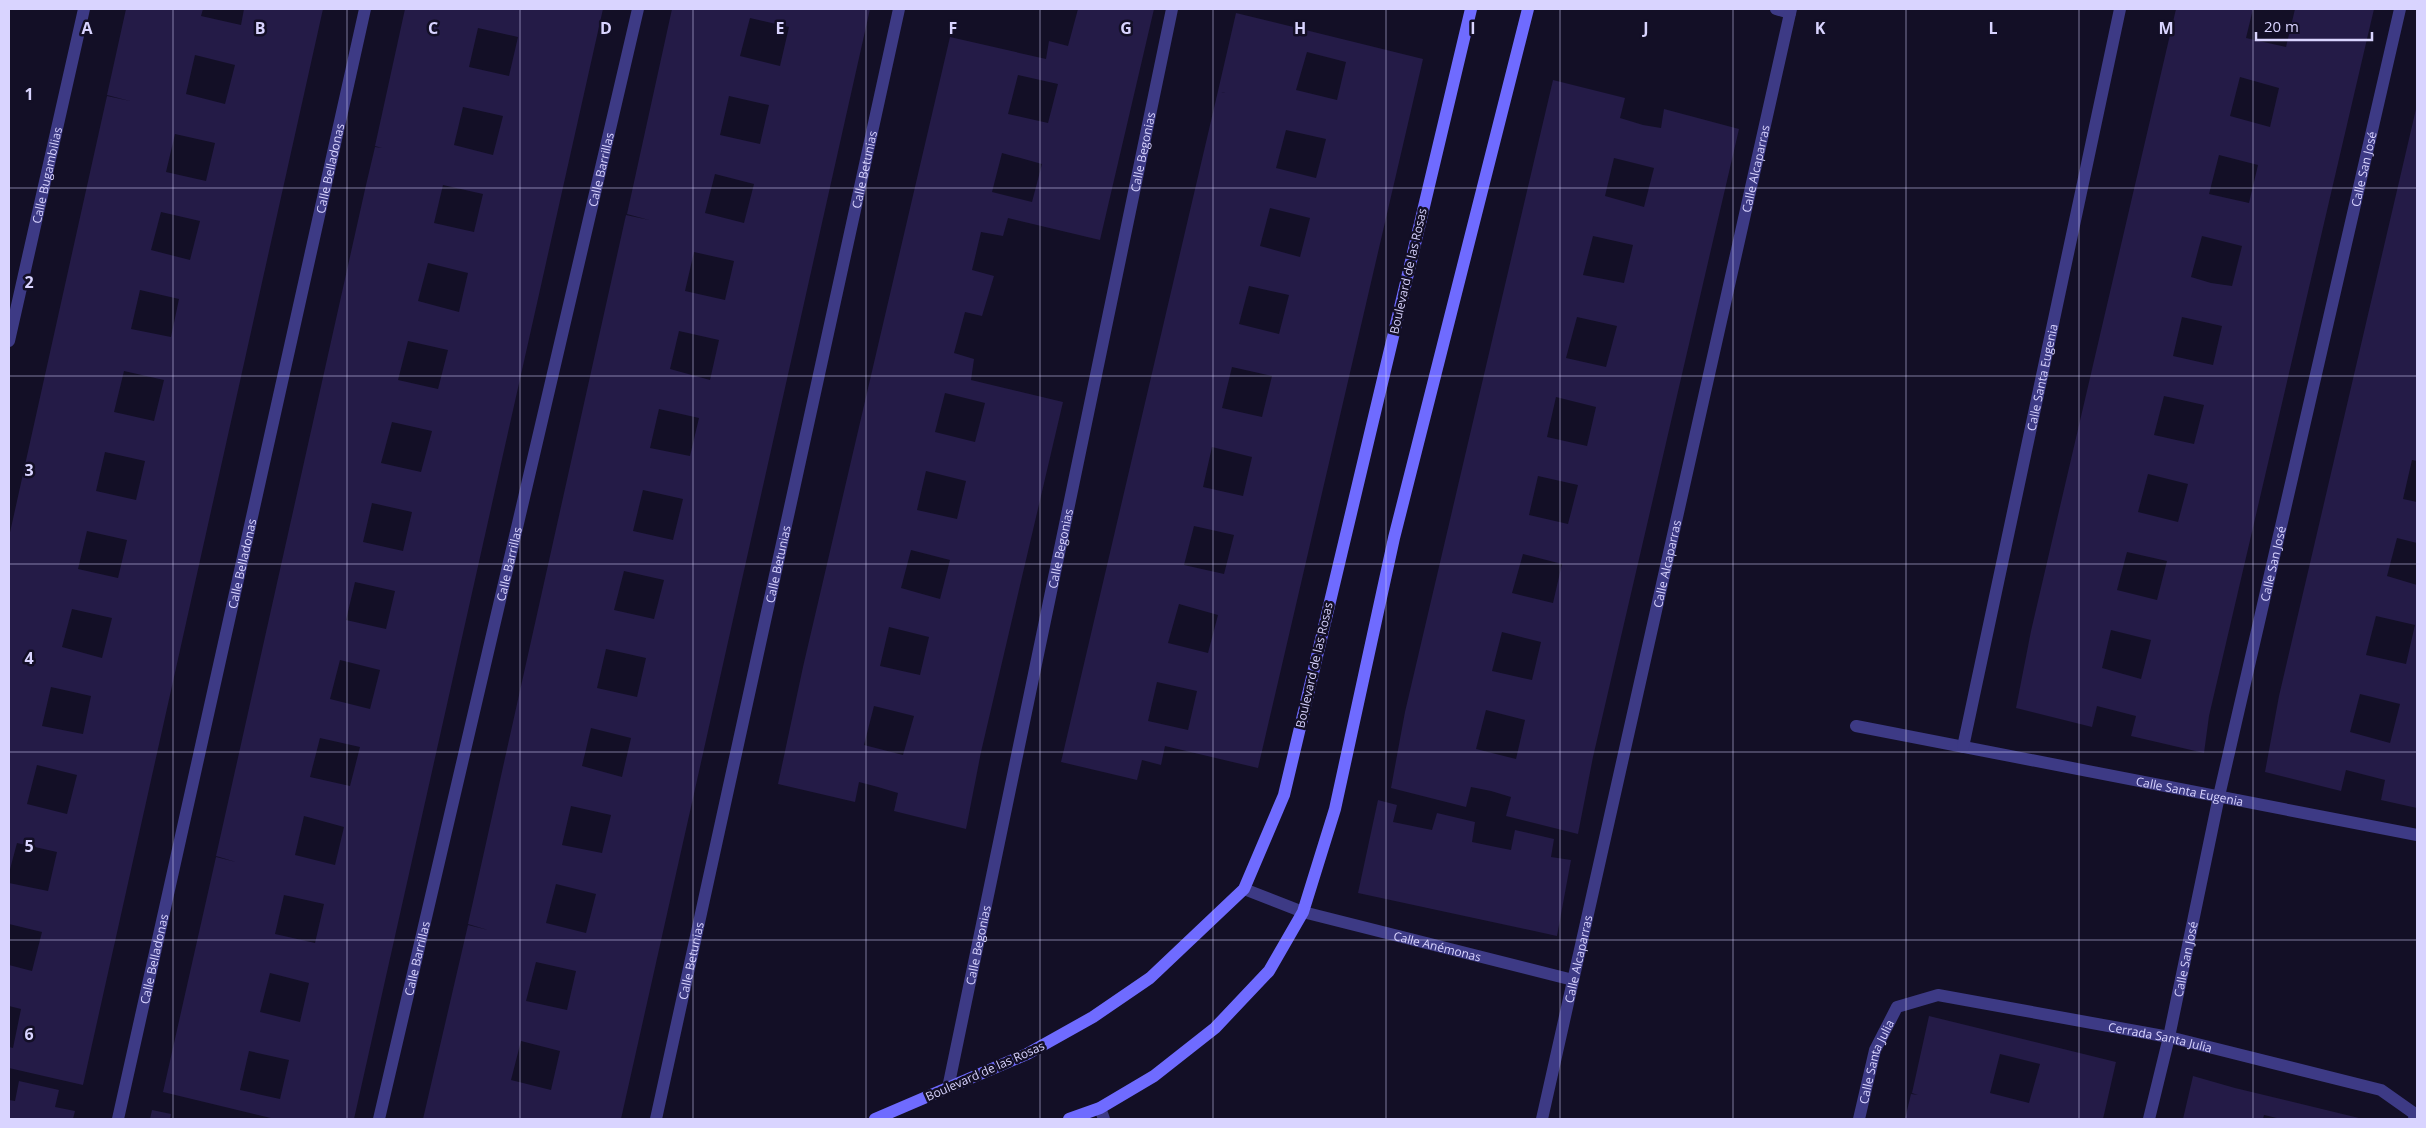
<svg xmlns="http://www.w3.org/2000/svg" width="2426" height="1128" font-family="'Open Sans',sans-serif">
<style>
.building{fill:#241b47;fill-rule:evenodd}
.lines{fill:none;stroke-linecap:round;stroke-linejoin:round}
.street{stroke:#3d3a85;stroke-width:12}
.secondary{stroke:#6f6bff;stroke-width:12}
.grid{fill:none;stroke:#d9d4ff;stroke-width:1;stroke-opacity:0.55}
.labels{text-anchor:middle;dominant-baseline:central;stroke-width:5;stroke-linejoin:round;paint-order:stroke}
.street-label{font-size:12px;fill:#d9d4ff;stroke:#130f26}
.grid-label{font-size:16px;text-anchor:middle;font-weight:bold;fill:#d9d4ff;stroke:#130f26;stroke-width:5;stroke-linejoin:round;paint-order:stroke}
</style>
<rect width="100%" height="100%" fill="#130f26"/>
<path class="building" d="M126,9H203L201,16L241,25L244,9H323L83,1085L9,1068V1047L13,1048L21,1009L9,1006V965L32,971L42,932L9,924V883L48,891L57,852L17,843L9,873V537L107,96L130,101L107,95ZM195,55L235,65L225,104L186,94ZM175,134L215,143L206,181L166,172ZM161,212L200,221L190,260L151,250ZM140,290L179,299L171,337L131,329ZM124,371L164,380L154,421L114,412ZM105,452L145,461L136,500L96,491ZM87,531L127,540L118,578L78,569ZM72,609L112,618L102,658L62,647ZM51,687L91,696L83,734L42,726ZM37,765L77,775L67,814L27,804Z
M405,9H603L354,1119H275L163,1092L216,857L236,862L216,856L366,185L375,147L382,148L375,146ZM478,28L518,37L509,76L469,67ZM463,107L503,116L493,155L454,145ZM443,185L483,194L474,232L434,223ZM428,263L468,273L459,312L418,301ZM408,341L448,350L438,389L398,380ZM392,422L432,431L421,472L381,463ZM372,503L412,512L403,551L363,542ZM355,582L395,591L386,629L346,620ZM340,660L380,670L370,709L330,699ZM320,738L360,747L350,786L310,777ZM304,816L344,827L335,865L295,855ZM284,895L324,904L315,943L275,934ZM270,973L309,983L300,1022L260,1012ZM249,1051L289,1060L280,1099L240,1090Z
M672,9H870L621,1119H423L468,925L488,930L468,924L626,215L649,220L627,214ZM750,18L789,27L780,66L740,56ZM729,96L769,105L760,144L720,135ZM715,174L754,184L744,223L705,213ZM694,252L734,261L725,300L685,291ZM679,331L719,340L710,380L670,369ZM659,409L699,418L690,456L650,448ZM643,490L683,499L673,540L633,531ZM624,571L664,580L654,619L614,610ZM606,649L646,658L637,697L597,688ZM591,728L631,738L622,777L582,766ZM571,806L611,815L602,853L562,845ZM556,884L596,894L586,933L546,923ZM536,962L576,971L567,1010L526,1001ZM521,1041L560,1051L551,1090L511,1080Z
M1078,9H1154L1100,240L1008,218L1003,236L981,232L972,270L994,276L982,316L965,312L954,353L974,359L971,380L1063,402L981,752L966,829L894,811L898,793L878,787L859,782L855,802L778,784L803,667L950,37L1046,59L1049,41L1068,46ZM1018,75L1058,84L1048,123L1008,114ZM1002,153L1042,164L1032,202L992,192ZM945,393L985,403L975,442L935,432ZM926,471L966,481L957,519L917,510ZM911,550L950,560L940,599L901,588ZM889,627L929,637L920,675L880,666ZM874,706L914,716L903,755L864,745Z
M2176,9H2253L2246,38L2286,47L2295,9H2374L2209,716L2204,753L2131,736L2136,716L2097,706L2092,727L2016,708L2031,631ZM2240,77L2279,88L2270,127L2230,116ZM2219,155L2258,165L2249,203L2209,194ZM2202,236L2242,246L2232,286L2211,283L2191,277ZM2182,317L2222,326L2213,365L2173,356ZM2164,396L2204,405L2194,444L2154,435ZM2148,474L2188,484L2178,522L2138,512ZM2127,552L2167,561L2157,600L2117,590ZM2111,630L2151,640L2141,679L2102,668Z
M1236,13L1423,59L1258,768L1165,746L1161,765L1142,760L1137,780L1061,762L1218,91L1225,93L1218,91ZM1307,52L1346,62L1337,100L1296,90ZM1286,130L1326,139L1316,178L1276,168ZM1270,208L1310,218L1300,257L1260,246ZM1249,286L1289,295L1279,334L1239,324ZM1232,367L1272,376L1262,417L1222,408ZM1212,447L1252,457L1243,496L1203,487ZM1194,526L1234,535L1224,574L1184,565ZM1179,604L1218,615L1208,653L1168,643ZM1157,682L1197,691L1188,730L1148,721Z
M1553,80L1625,98L1620,118L1643,125L1661,128L1664,109L1739,129L1593,757L1578,834L1506,816L1511,797L1491,791L1471,787L1466,807L1391,788L1405,712ZM1614,158L1654,168L1644,207L1605,196ZM1593,236L1633,245L1624,283L1583,275ZM1577,317L1617,326L1606,367L1566,358ZM1556,397L1596,407L1587,446L1547,437ZM1538,476L1578,485L1568,524L1529,515ZM1523,554L1562,564L1553,603L1512,593ZM1502,632L1541,642L1532,680L1492,671ZM1486,710L1525,720L1516,759L1476,749Z
M2416,109L2417,461L2412,460L2403,499L2417,502V543L2397,538L2387,576L2417,585V808L2381,800L2385,780L2346,770L2341,791L2265,772L2279,696ZM2376,616L2415,625L2406,664L2366,655ZM2360,694L2400,704L2390,743L2350,732Z
M1378,800L1397,805L1393,822L1432,830L1437,813L1475,822L1472,842L1491,846L1511,850L1515,830L1554,839L1551,857L1571,860L1557,936L1358,893Z
M1929,1016L2116,1062L2103,1119H1905L1911,1094L1918,1095L1912,1093ZM2000,1054L2040,1064L2029,1103L1990,1093Z
M2193,1076L2235,1088L2363,1119H2281L2264,1115L2263,1119H2183Z
M19,1081L59,1090L55,1107L75,1111L73,1119H9V1100L15,1101Z
M152,1110L171,1114L170,1119H150Z"/>
<g class="lines">
<g class="street">
<path d="M1776,9L1790,13"/>
<path id="s1" d="M9,341L84,9"/>
<path id="s2" d="M1856,726L2417,835"/>
<path id="s3" d="M1963,747L2120,9"/>
<path id="s4" d="M1244,889L1303,912L1573,980"/>
<path id="s5" d="M948,1088L1172,9"/>
<path d="M1100,1108L1104,1119"/>
<path id="s6" d="M118,1119L365,9"/>
<path id="s7" d="M379,1119L638,9"/>
<path id="s8" d="M656,1119L899,9"/>
<path id="s9" d="M1542,1119L1791,9"/>
<path id="s10" d="M1859,1119L1875,1050L1897,1007L1938,995L2169,1037L2381,1090L2415,1114L2414,1119"/>
<path id="s11" d="M2149,1119L2169,1037L2219,796L2400,9"/>
</g>
<path class="secondary" d="M875,1119L1027,1054L1093,1017L1150,978L1244,889L1284,795L1471,9
M1069,1119L1100,1108L1154,1076L1215,1028L1269,971L1303,912L1335,809L1394,538L1528,9"/>
</g>
<path class="grid" d="M173,9V1119M347,9V1119M520,9V1119M693,9V1119M866,9V1119M1040,9V1119M1213,9V1119M1386,9V1119M1560,9V1119M1733,9V1119M1906,9V1119M2079,9V1119M2253,9V1119M9,188H2417M9,376H2417M9,564H2417M9,752H2417M9,940H2417"/>
<g class="labels">
<g class="street-label">
<text stroke="none"><textPath href="#s5" startOffset="956">Calle Begonias</textPath></text>
<text stroke="none"><textPath href="#s8" startOffset="972">Calle Betunias</textPath></text>
<text stroke="none"><textPath href="#s6" startOffset="974">Calle Belladonas</textPath></text>
<text stroke="none"><textPath href="#s9" startOffset="974">Calle Alcaparras</textPath></text>
<text stroke="none"><textPath href="#s11" startOffset="974">Calle San José</textPath></text>
<text stroke="none"><textPath href="#s7" startOffset="975">Calle Barrillas</textPath></text>
<text stroke="none"><textPath href="#s1" startOffset="170">Calle Bugambilias</textPath></text>
<text transform="translate(1408 271) rotate(-77)">Boulevard de las Rosas</text>
<text stroke="none"><textPath href="#s3" startOffset="378">Calle Santa Eugenia</textPath></text>
<text stroke="none"><textPath href="#s5" startOffset="551">Calle Begonias</textPath></text>
<text stroke="none"><textPath href="#s6" startOffset="569">Calle Belladonas</textPath></text>
<text stroke="none"><textPath href="#s7" startOffset="570">Calle Barrillas</textPath></text>
<text stroke="none"><textPath href="#s8" startOffset="568">Calle Betunias</textPath></text>
<text stroke="none"><textPath href="#s9" startOffset="569">Calle Alcaparras</textPath></text>
<text stroke="none"><textPath href="#s11" startOffset="569">Calle San José</textPath></text>
<text transform="translate(1314 665) rotate(-77)">Boulevard de las Rosas</text>
<text stroke="none"><textPath href="#s2" startOffset="340">Calle Santa Eugenia</textPath></text>
<text stroke="none"><textPath href="#s5" startOffset="146">Calle Begonias</textPath></text>
<text stroke="none"><textPath href="#s4" startOffset="202">Calle Anémonas</textPath></text>
<text stroke="none"><textPath href="#s7" startOffset="165">Calle Barrillas</textPath></text>
<text stroke="none"><textPath href="#s6" startOffset="164">Calle Belladonas</textPath></text>
<text stroke="none"><textPath href="#s9" startOffset="164">Calle Alcaparras</textPath></text>
<text stroke="none"><textPath href="#s11" startOffset="164">Calle San José</textPath></text>
<text stroke="none"><textPath href="#s8" startOffset="162">Calle Betunias</textPath></text>
<text stroke="none"><textPath href="#s10" startOffset="388">Cerrada Santa Julia</textPath></text>
<text stroke="none"><textPath href="#s10" startOffset="60">Calle Santa Julia</textPath></text>
<text transform="translate(985 1071) rotate(-24)">Boulevard de las Rosas</text>
</g>
</g>
<g class="grid-label">
<text x="87" y="34">A</text>
<text x="260" y="34">B</text>
<text x="433" y="34">C</text>
<text x="606" y="34">D</text>
<text x="780" y="34">E</text>
<text x="953" y="34">F</text>
<text x="1126" y="34">G</text>
<text x="1300" y="34">H</text>
<text x="1473" y="34">I</text>
<text x="1646" y="34">J</text>
<text x="1820" y="34">K</text>
<text x="1993" y="34">L</text>
<text x="2166" y="34">M</text>
<text x="29" y="100">1</text>
<text x="29" y="288">2</text>
<text x="29" y="476">3</text>
<text x="29" y="664">4</text>
<text x="29" y="852">5</text>
<text x="29" y="1040">6</text>
</g>
<rect width="2426" height="1128" fill="none" stroke="#d9d4ff" stroke-width="20"/>
<path d="M2256 32v8h116v-8" fill="none" stroke="#d9d4ff" stroke-width="2.5"/>
<text x="2264" y="32" font-size="15" fill="#d9d4ff" stroke="#130f26" stroke-width="4" paint-order="stroke">20 m</text>
</svg>
